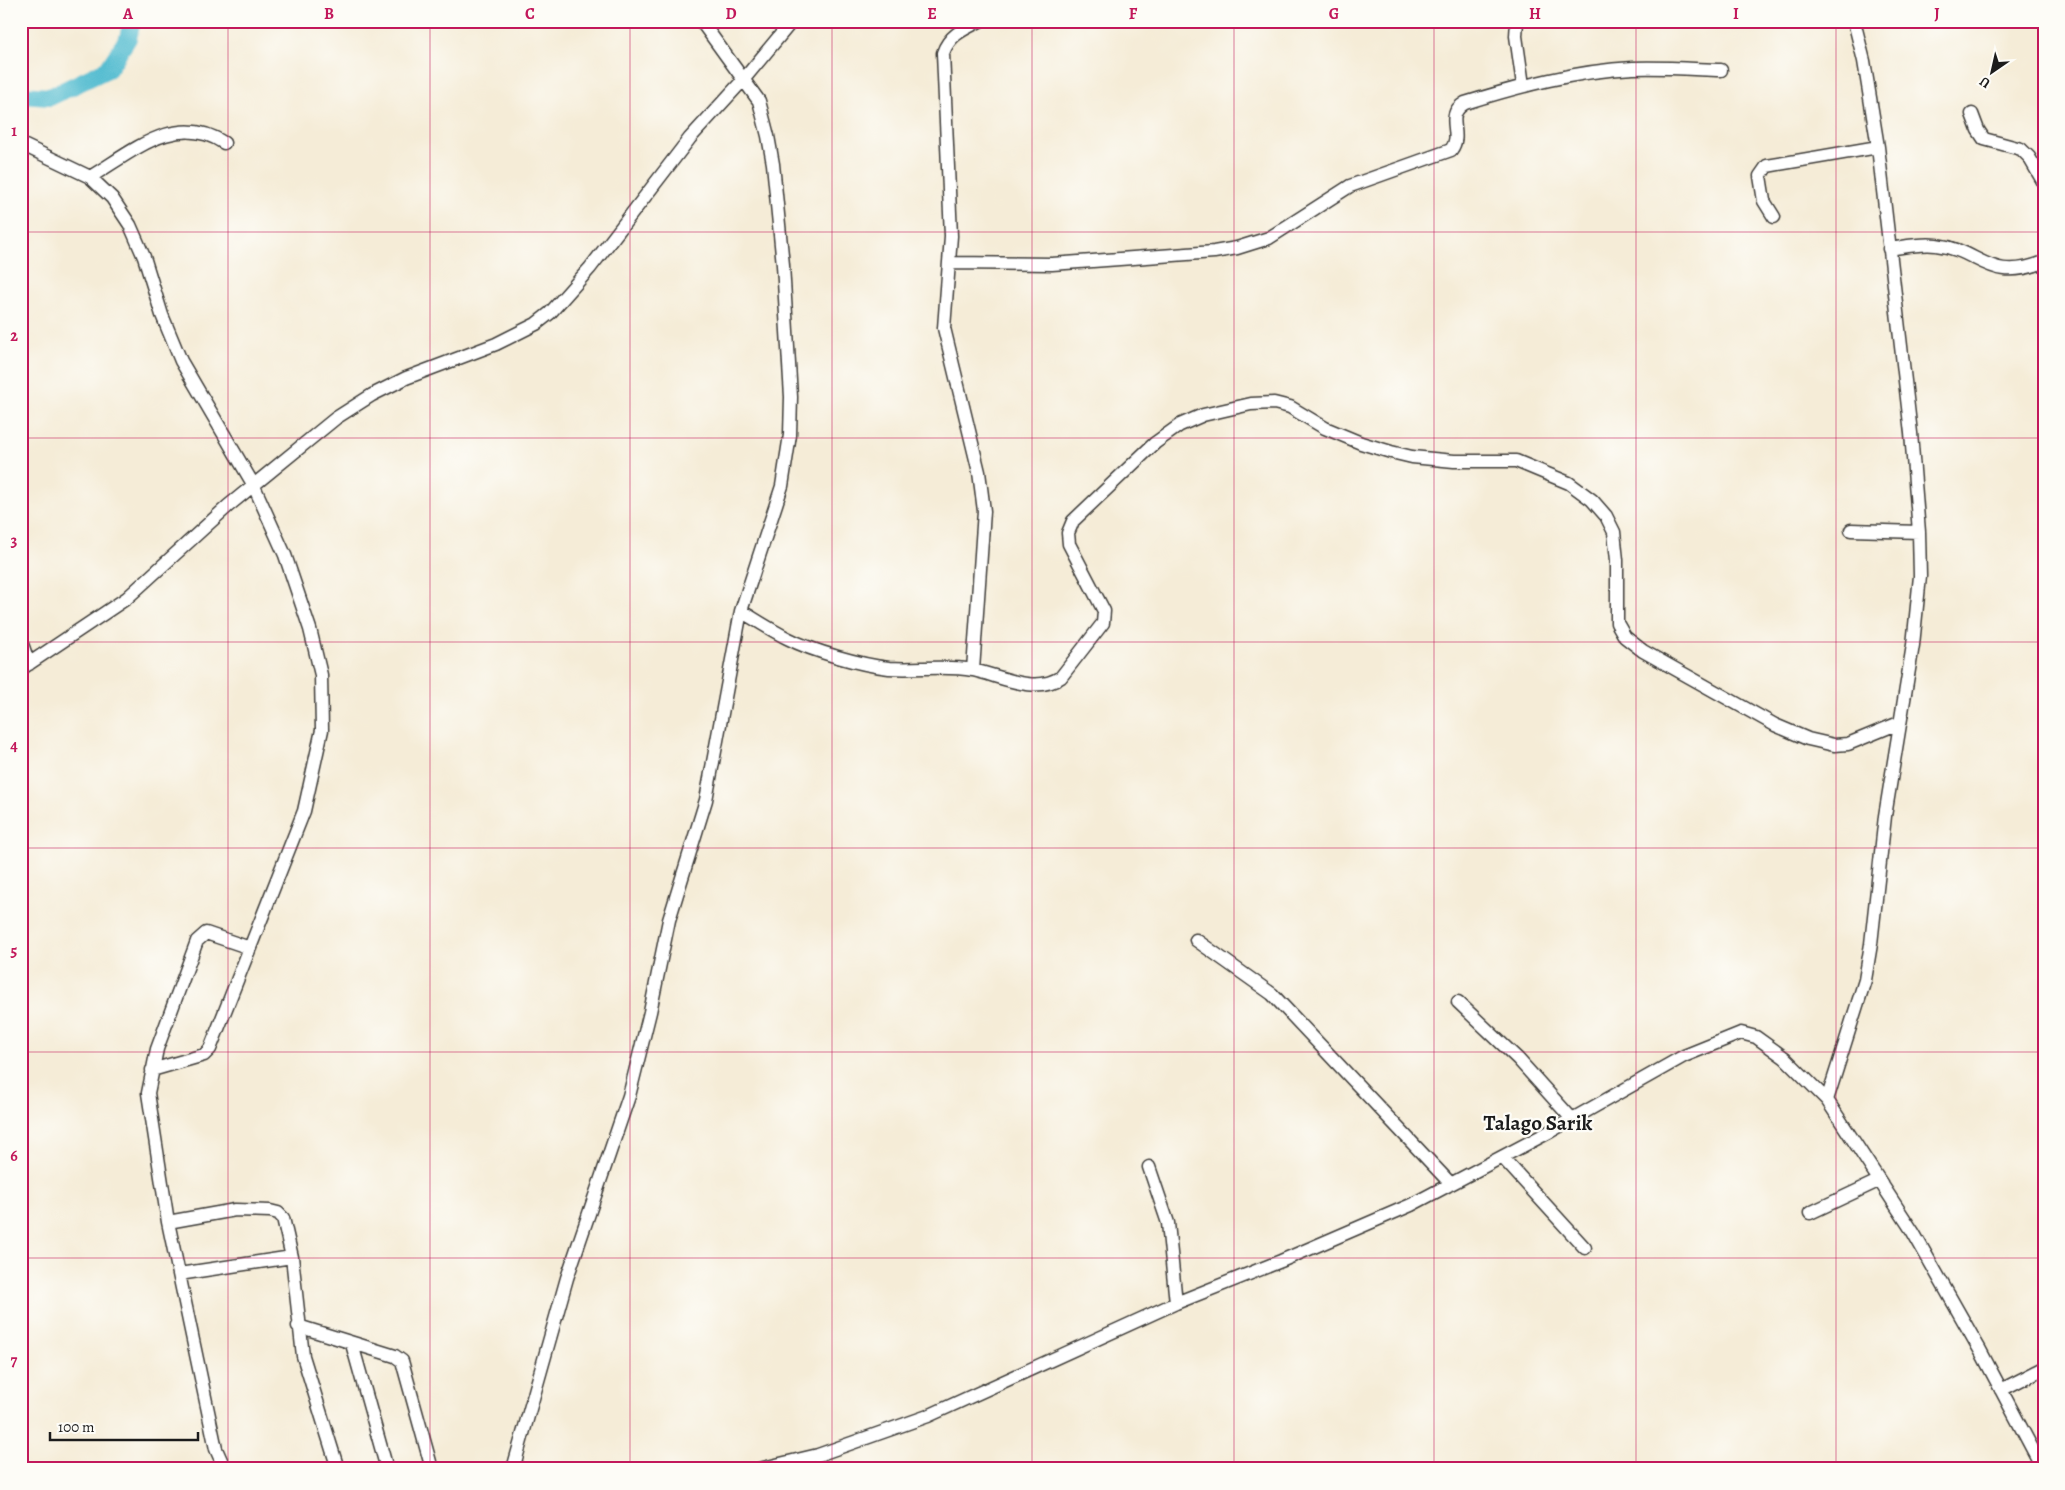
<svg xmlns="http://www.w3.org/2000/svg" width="2065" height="1490" font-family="Alegreya,serif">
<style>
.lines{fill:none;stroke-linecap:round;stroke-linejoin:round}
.river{stroke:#53bcd0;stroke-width:18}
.minor-casing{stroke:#3d3b38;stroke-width:15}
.minor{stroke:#fff;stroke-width:12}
.grid{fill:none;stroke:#c2185b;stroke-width:1;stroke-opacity:0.55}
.labels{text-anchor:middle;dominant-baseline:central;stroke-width:4.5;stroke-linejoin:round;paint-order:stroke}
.quarter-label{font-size:21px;font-weight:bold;fill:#1c1c1c;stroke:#fdfcf7}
.neatline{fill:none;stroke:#c2185b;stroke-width:2}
.grid-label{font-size:16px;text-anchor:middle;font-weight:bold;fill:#c2185b}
</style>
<rect width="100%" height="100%" fill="#fdfcf7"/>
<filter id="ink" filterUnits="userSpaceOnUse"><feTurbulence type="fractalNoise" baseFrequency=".02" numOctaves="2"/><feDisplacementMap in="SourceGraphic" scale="10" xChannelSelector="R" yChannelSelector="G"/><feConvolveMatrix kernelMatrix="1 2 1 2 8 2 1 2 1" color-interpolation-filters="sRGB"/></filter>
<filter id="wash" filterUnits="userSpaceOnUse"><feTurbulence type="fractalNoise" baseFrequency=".0096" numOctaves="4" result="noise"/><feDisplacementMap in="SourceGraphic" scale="20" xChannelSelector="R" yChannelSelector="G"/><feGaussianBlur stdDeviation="1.12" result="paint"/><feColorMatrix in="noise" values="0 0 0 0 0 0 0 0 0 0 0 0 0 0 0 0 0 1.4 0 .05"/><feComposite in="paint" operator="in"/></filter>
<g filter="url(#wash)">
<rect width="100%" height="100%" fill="#f5ecd7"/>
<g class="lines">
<path class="river" d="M21,95L50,97L108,69L128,38L132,21"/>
</g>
</g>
<g filter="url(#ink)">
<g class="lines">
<g class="minor-casing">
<path id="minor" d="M1517,21L1516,36L1523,85
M1972,114L1978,130L1984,139L2021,149L2029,157L2044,183
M21,144L90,177L112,198L130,225L144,257L162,315L181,361L253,484L285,555L310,629L321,675L322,730L304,811L210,1049L204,1055L152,1070
M90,177C131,153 176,111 224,143
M1774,217L1764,201L1760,176L1767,166L1878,147
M1889,249C1904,247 1920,243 1936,245C1981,250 1988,284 2044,262
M949,263L1052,264L1214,252L1237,248L1269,238L1350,186L1451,150C1464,133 1443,116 1465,103C1520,86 1576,71 1633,68C1663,67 1692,69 1721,70
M1851,530L1919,532
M741,611C756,620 771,630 787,638C812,651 861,665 889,668C917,670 945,665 973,670C1001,676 1035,695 1061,677L1103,623L1104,611L1069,544L1068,533L1073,521L1155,443L1180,425L1203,415L1251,404L1274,403L1290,407L1325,428L1361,443L1391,452L1412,457L1454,461H1516L1569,483L1592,500L1606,516L1614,532L1617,560V623L1625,637L1643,651L1775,725L1808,739L1834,745L1848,744L1899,723
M21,641L29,664
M21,669L127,598L228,506L336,418L372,395L406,378L496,344L536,324L550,313L590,268L690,138L744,79L792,21
M973,670L984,511L979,472L944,328L951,236L943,53C949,35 964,29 980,21
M1196,940L1272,994L1451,1184
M1458,1002L1518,1059L1572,1119
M1827,1100L1865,980L1871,944L1885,816L1913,645L1920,576L1919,532L1911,433L1878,147L1864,61L1854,21
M1502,1157L1585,1248
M1149,1167L1168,1223L1176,1303
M1810,1213L1878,1181
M168,1222L235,1210L270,1211L278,1213L283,1218L292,1257L303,1356L338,1469
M179,1274L292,1257
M298,1326L395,1356L402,1361L432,1469
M352,1344L387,1469
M2001,1390L2044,1368
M225,1469L216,1449L168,1222L148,1093L157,1049L197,941L206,933L250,948
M513,1469L567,1278L629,1096L650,1012L669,920L706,800L741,611L782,486L790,435L791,397L783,265L773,164L768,136L759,101L701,21
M759,1469L818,1455L928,1416L1176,1303L1281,1261L1411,1205L1551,1131L1684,1056L1741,1033L1756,1037L1785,1058L1827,1100L1913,1232L1980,1350L2043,1469"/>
</g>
<use href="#minor" class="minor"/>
</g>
</g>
<path class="grid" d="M228,21V1469M430,21V1469M630,21V1469M832,21V1469M1032,21V1469M1234,21V1469M1434,21V1469M1636,21V1469M1836,21V1469M21,232H2044M21,438H2044M21,642H2044M21,848H2044M21,1052H2044M21,1258H2044"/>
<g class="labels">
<g class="quarter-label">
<text x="1538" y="1123">Talago Sarik</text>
</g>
</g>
<rect width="2065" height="1490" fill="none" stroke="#fdfcf7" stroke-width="55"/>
<g transform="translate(1992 72) rotate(214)" stroke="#fdfcf7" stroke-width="4" paint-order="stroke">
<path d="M0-4L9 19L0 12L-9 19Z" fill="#1c1c1c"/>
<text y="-8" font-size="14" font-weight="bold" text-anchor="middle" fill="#1c1c1c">U</text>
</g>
<path d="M50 1432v8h148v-8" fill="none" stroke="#1c1c1c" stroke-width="2.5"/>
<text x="58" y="1432" font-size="15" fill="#1c1c1c" stroke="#fdfcf7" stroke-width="4" paint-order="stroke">100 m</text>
<rect x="28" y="28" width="2010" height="1434" class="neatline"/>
<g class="grid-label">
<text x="128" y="19">A</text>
<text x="329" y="19">B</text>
<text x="530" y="19">C</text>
<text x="731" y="19">D</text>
<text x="932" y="19">E</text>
<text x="1133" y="19">F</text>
<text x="1334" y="19">G</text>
<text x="1535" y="19">H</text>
<text x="1736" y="19">I</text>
<text x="1937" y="19">J</text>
<text x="14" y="136">1</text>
<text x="14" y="341">2</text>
<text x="14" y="546">3</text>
<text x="14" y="751">4</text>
<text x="14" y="956">5</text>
<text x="14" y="1161">6</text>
<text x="14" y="1366">7</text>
</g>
</svg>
